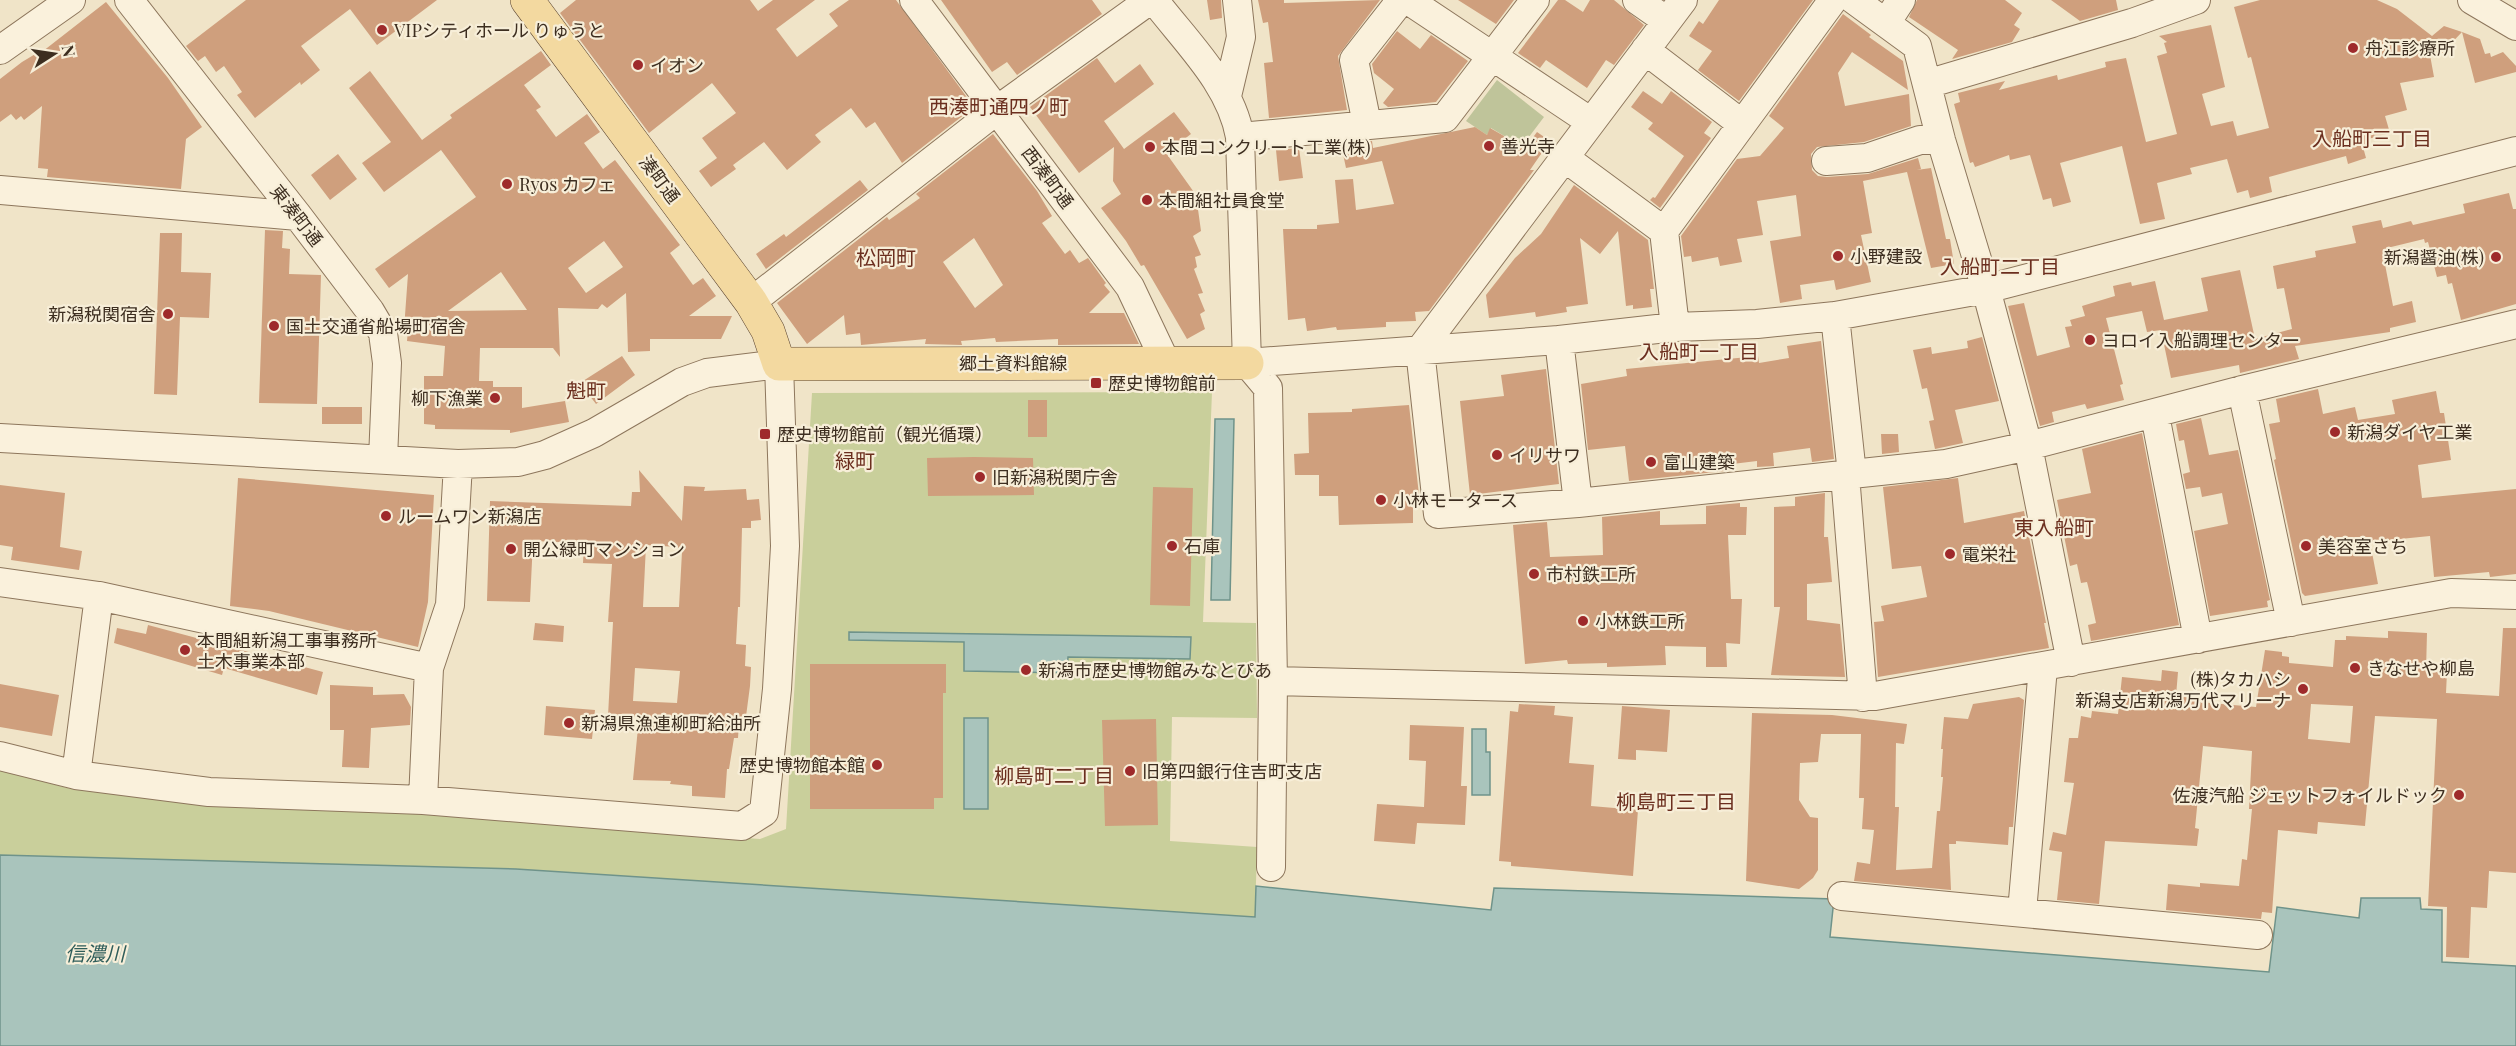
<svg xmlns="http://www.w3.org/2000/svg" width="2516" height="1046" font-family="'Playfair Display','Noto Sans JP',serif">
<style>
.green{fill:#c9cf9b}
.cemetery{fill:#bfc49a}
.water{fill:#a9c4bc;stroke:#6f938a;stroke-width:1.5}
.building{fill:#cf9f7d;fill-rule:evenodd}
.lines{fill:none;stroke-linecap:round;stroke-linejoin:round}
.minor-casing{stroke:#8d765c;stroke-width:30}
.major-casing{stroke:#5b4430;stroke-width:34}
.minor{stroke:#faf1dc;stroke-width:28}
.major{stroke:#f3d9a0;stroke-width:33}
.poi-dot{fill:#9e2a2b;stroke:#f7eed8;stroke-width:2}
.labels{text-anchor:middle;dominant-baseline:central;stroke-width:4.5;stroke-linejoin:round;paint-order:stroke}
.poi-label{font-size:18px;fill:#3d2e20;stroke:#f7eed8;text-anchor:start}
.street-label{font-size:18px;fill:#3d2e20;stroke:#f7eed8}
.neighbourhood-label{font-size:20px;fill:#6b2e1e;stroke:#f7eed8}
.water-label{font-size:20px;font-style:italic;fill:#2f5d5a;stroke:#f7eed8}
</style>
<rect width="100%" height="100%" fill="#f0e4c8"/>
<path class="green" d="M1212,392L1203,622L1256,623L1257,718L1172,717L1170,841L1257,847L1255,917L516,869L0,855V770L71,789L760,839L786,829L812,393Z"/>
<path class="cemetery" d="M1497,80L1544,117L1519,150L1506,137L1491,128L1487,135L1466,121Z"/>
<path class="water" d="M1215,419H1234L1230,600H1211Z
M849,632L1191,637L1190,659L1068,657L1067,673L964,671V642L849,640Z
M964,718H988V809H964Z
M1472,729H1486V752H1490V795H1472Z
M0,855L516,869L1255,917L1256,886L1491,910L1494,888L1834,899L1830,937L2269,972L2277,907L2359,918L2361,898H2420L2421,909L2442,910V962L2516,966V1046H0Z"/>
<path class="building" d="M246,0H437L377,45L350,9L301,46L320,70L301,85L300,82L255,118L237,95L242,92L224,66L216,72L205,56L198,61L186,46Z
M576,0H750L758,11L773,0H815L776,29L797,57L838,26L829,14L849,0H896L974,107L902,163L875,122L866,128L851,108L815,135L821,142L787,170L764,142L733,165L736,169L711,187L699,171L717,158L702,138L736,113L712,83L649,133L560,13Z
M941,0H1092L1102,14L1017,75L1007,62L992,72Z
M1207,0H1221L1222,18L1210,20Z
M1258,0H1284V3L1380,0L1338,56L1347,110L1269,118L1264,63L1273,62L1268,22L1263,23Z
M1458,0H1514L1496,24Z
M1558,0H1565L1583,12L1590,0H1614L1644,25L1614,65L1606,60L1587,88L1546,60L1540,68L1518,53Z
M1719,0H1813L1739,101L1698,70L1712,51L1689,36L1699,21L1703,24Z
M1917,0H2005L2022,13L2014,25L2020,29L2012,42L1952,59L1958,50L1909,17Z
M2051,0H2116L2118,10L2080,21Z
M2260,0H2377L2397,9L2432,36L2444,26L2462,32L2442,53L2430,55L2434,77L2400,83L2407,110L2385,116L2390,133L2368,139L2369,145L2363,147L2366,158L2348,164L2346,156L2269,177L2272,192L2250,198L2248,190L2237,193L2227,159L2190,168L2192,174L2157,183L2165,219L2140,224L2122,146L2060,163L2071,202L2053,207L2051,198L2043,200L2030,155L2010,160L2009,155L1975,167L1973,162L1970,163L1954,104L1960,102L1958,93L2005,81L1999,90L2057,75L2058,80L2106,67L2105,62L2126,58L2146,142L2177,134L2157,56L2167,53L2164,43L2167,42L2159,36L2211,25L2225,87L2202,94L2211,126L2233,121L2237,136L2269,128L2251,57L2248,58L2234,7Z
M106,2L168,78L202,127L186,139L181,189L47,177L48,169L38,168L42,106L24,120L21,116L16,120L11,114L0,122V79L22,62L37,53L38,55Z
M1843,14L1871,35L1869,37L1903,61L1908,90L1852,52L1838,73L1845,106L1909,94L1911,126L1864,142L1817,147L1811,154L1812,170L1818,176L1827,177L1868,174L1918,158L1921,169L1917,170L1931,168L1946,239H1950L1954,264L1931,268L1907,172L1863,181L1872,233L1861,235L1871,282L1836,290L1834,280L1800,285L1802,299L1780,303L1770,241L1801,236L1796,195L1757,201L1763,235L1737,239L1742,262L1720,266L1718,257L1692,262L1691,256L1684,257L1681,236L1737,159L1760,156L1784,128L1769,116Z
M1397,31L1420,49L1431,35L1468,61L1436,102L1388,107L1383,103L1394,89L1374,73L1372,64Z
M2462,32L2480,39L2485,54L2490,53L2491,57L2503,52L2516,66V72L2475,83Z
M541,51L551,65L524,85L541,107L536,110L556,137L587,114L600,132L584,143L603,169L615,160L680,245L670,253L693,285L703,278L716,296L689,316H732L721,339H650V351L628,352L626,293L607,308L602,304L598,309L558,308L560,357L553,348H480L479,381H493V387H522V408L565,401L569,422L510,433V430L435,429V425L424,424V376H443L445,346L407,341L408,329H404L408,274L389,288L375,269L476,197L441,150L384,192L362,163L391,142L349,88L370,71L422,140L452,118L450,115ZM604,241L623,267L586,293L568,268ZM501,272L527,310L448,311Z
M1097,58L1115,83L1140,64L1154,84L1104,121L1124,149L1174,112L1191,134L1166,153L1196,195L1201,231L1193,236L1201,255L1195,257L1197,267L1194,269L1203,293L1198,294L1205,311L1200,314L1205,329L1187,339L1144,265L1141,266L1126,241L1101,208L1121,194L1113,181L1114,147L1079,173L1030,107Z
M1643,91L1662,104L1671,91L1712,122L1704,133L1711,138L1660,208L1650,200L1653,197L1655,198L1684,156L1648,129L1653,123L1631,107Z
M1475,127L1487,135L1490,128L1525,148L1537,132L1550,141L1530,170H1534L1429,311L1415,312L1416,321L1386,322V327L1337,330L1336,327L1307,331L1305,318L1288,320L1283,229H1317V225L1339,223L1335,180L1353,179L1356,210L1394,204L1382,161L1346,168L1343,154L1349,153L1354,143L1372,141L1373,148Z
M993,134L1037,191L1052,216L1042,223L1065,254L1070,250L1079,263L1088,258L1106,283L1104,285L1110,292L1089,313H1124L1139,344L1058,345V339L996,342L995,338L961,341L962,345L925,344L926,339L861,345L860,333L846,335L844,315L807,344L777,303L887,217L889,220L920,198L916,194ZM974,238L1003,285L975,308L943,262Z
M1299,148L1303,178L1279,181L1276,150Z
M338,154L357,179L330,200L311,175Z
M860,180L868,190L766,269L756,254L784,234L786,237Z
M1574,185L1648,240L1654,289H1650L1652,307L1633,309V305L1626,306L1618,231L1600,254L1580,238L1588,304L1566,307L1567,312L1536,317L1535,312L1489,318L1486,295L1515,258L1541,234Z
M2509,193L2513,209H2516V304L2461,320L2452,283L2448,284L2446,275L2437,277L2428,242L2425,243L2424,239L2387,248L2388,253L2383,254L2393,306L2412,301L2416,322L2390,328V332L2295,346L2299,359L2240,373L2239,365L2171,378L2161,330L2147,332L2142,311L2106,318L2123,384L2120,385L2124,400L2087,409L2085,404L2052,412L2054,422L2040,426L2008,306L2024,303L2037,356L2070,347L2065,327L2072,326L2070,320L2085,316L2082,306L2115,296L2113,286L2131,282L2132,286L2155,281L2164,320L2208,311L2201,278L2240,270L2255,339L2292,329L2284,288L2277,289L2273,266L2316,257L2315,251L2356,243L2352,226L2381,220L2383,228L2411,221L2413,225L2465,213L2463,204Z
M265,230L283,231L282,248L290,249L289,274L321,275L317,404L259,403Z
M160,233H182L181,272L211,273L209,318L180,317L177,395L154,394Z
M1982,337L1999,401L1955,410L1963,443L1935,449L1929,421L1934,420L1927,388L1922,389L1913,350L1931,347L1932,354L1968,348L1967,341Z
M1821,341L1834,459L1812,462L1810,448L1773,453L1774,466L1757,467V461L1724,465L1725,471L1629,481L1625,446L1588,450L1581,384L1627,376L1626,369L1758,356L1759,363L1789,358L1787,346Z
M622,356L635,375L596,404L583,387V381Z
M1546,369L1559,484L1470,495L1460,401L1504,396L1501,375Z
M2318,389L2323,414L2355,407L2358,420L2395,414L2392,400L2436,391L2440,413H2444L2451,460L2418,465L2422,498L2516,489V574L2490,577L2489,572L2434,577L2430,536L2370,542L2378,584L2305,596L2302,593L2274,460L2276,459L2269,424L2280,422L2276,399Z
M1028,400H1047V437H1028Z
M1409,405L1420,504H1413V523L1339,525L1338,496H1319V475H1295L1294,454L1309,453L1308,413L1352,412V409Z
M322,407H362V424H322Z
M2201,418L2209,455L2238,450L2270,600L2267,601L2268,607L2210,616L2194,531L2228,524L2222,493L2202,497L2200,487L2186,489L2183,474L2190,472L2184,440L2179,441L2176,424Z
M2142,433L2179,625L2091,641L2088,625L2096,623L2089,590L2087,582L2081,583L2077,564L2070,566L2057,500L2091,493L2082,449Z
M1881,434H1898L1899,452L1882,454Z
M974,457L1033,458L1034,495L928,496L927,458Z
M639,470L682,521L684,486L705,487L704,491L746,489L747,500L759,499L761,520L751,521V528H742L740,607H738L736,644L746,645L745,666L751,667L750,686L745,724L739,723L738,738H734L729,769H727L725,798L692,796V786L670,784L671,781L633,780L639,717L608,716L613,622H608L612,564L583,563L584,543L533,541L530,602L487,601L490,501L631,506L632,492H640ZM646,545L678,547V552H682L679,607H643ZM635,668L680,671L677,703L633,701Z
M238,478L434,495L428,602L418,647L269,611L230,606Z
M1958,478L1964,523L2024,511L2046,623H2044L2049,648L1878,677L1874,622L1884,621L1881,606L1927,597L1921,566L1892,569L1883,487Z
M0,485L65,493L60,547L82,551L79,570L11,560L13,547L0,545Z
M1153,487L1193,488L1190,606L1150,605Z
M1825,493L1824,537H1828L1832,582L1807,584V620L1840,624L1845,677L1771,675L1780,607H1774V507L1795,506V497Z
M1740,503V507H1747L1746,535H1728L1731,599H1742L1740,644L1726,643L1727,667H1706V647L1665,646L1666,665L1607,667V663L1568,664L1567,660L1525,664L1513,525L1547,522L1550,557L1603,555L1602,517L1660,511V525L1706,524V506Z
M535,623L564,626L563,642L533,640Z
M148,625L323,672L317,695L224,668L222,675L114,643L117,628L146,634Z
M2503,628H2516V873L2489,871L2487,908L2471,907L2469,958L2446,957L2447,907L2428,906L2437,719L2375,716L2365,826L2318,822L2317,834L2278,830L2272,913L2262,912L2261,919L2166,910L2168,884L2200,887V883L2239,886L2242,859L2247,860L2252,809H2249L2252,751L2203,746L2195,828L2199,829L2197,846L2105,841L2099,904L2057,900L2062,852L2049,850L2053,832L2066,835L2074,783L2064,782L2069,738H2078L2081,716L2091,718L2092,711L2118,714L2122,677L2161,681L2162,670L2178,672L2176,696L2200,699L2199,702L2256,707L2265,650L2282,652V656L2289,657V663L2333,667L2335,640H2346V636L2388,638V631L2427,633L2426,671L2447,672L2446,693L2499,696ZM2311,704L2353,706L2350,743L2308,739Z
M810,664H946V693H943V798H934V809H810Z
M0,684L59,695L52,736L0,727Z
M330,685L373,687V695L404,694L411,707L410,725L371,728L369,768L342,767L344,730H330Z
M2019,697L2024,700L2013,827H2009L2008,845L1956,841V844H1949L1951,890L1854,881L1857,862L1870,864L1874,830L1862,829L1864,798H1859L1861,734H1821L1818,762L1800,763L1799,800L1810,817L1818,818V870L1813,878L1799,889L1746,881L1752,713L1832,715L1907,724L1904,744L1896,743L1895,807H1899L1896,870L1932,868L1937,811H1940L1943,777H1941L1943,749H1941L1944,717L1968,719L1973,704Z
M1519,704L1555,706L1554,715L1573,717L1569,763L1594,765L1591,806L1638,810L1633,876L1511,866V862L1499,861L1510,711L1518,712Z
M546,706L595,710L592,739L544,735Z
M1622,706L1670,710L1667,752L1636,750V760L1618,759Z
M1156,719L1158,825L1105,826L1102,720Z
M1410,725L1464,727L1461,786H1467L1465,825L1417,823L1415,844L1374,841L1377,804L1424,807L1426,761L1409,760Z"/>
<g class="lines">
<g class="minor-casing">
<path id="minor" d="M129,0L298,216L370,311L383,333L387,363L383,459
M914,0L1130,287L1166,363
M1154,0C1186,42 1231,84 1240,137L1247,363L1268,388L1273,681L1875,696L2451,593L2516,595
M1408,0L1591,122
M1637,0L1667,21
M1683,0L1420,350L1438,514L1578,503L1946,464L2028,446L2242,390L2516,324
M1854,0L1917,46L1941,140L1986,289L2028,446L2071,662
M2472,0L2516,26
M1886,23L1901,0
M0,50L71,0
M1645,50L1742,124
M1927,84L2132,23L2196,0
M1227,96L1241,37L1237,0
M1367,124L1354,60L1401,0
M1240,137L1445,118L1535,0
M1565,158L1664,231
M1826,161L1867,158L1920,140H1941
M0,190L298,216
M751,302L997,110L1150,0
M1835,316L1852,474
M1675,327L1664,231L1833,0
M1559,340L1578,503
M1247,363L1559,340L1675,327L1757,324L1835,316L1986,289L2516,151
M2242,390L2291,622
M2155,415L2198,639
M0,438L458,464L518,462L545,455L594,433L682,382L707,373L779,364L785,546L777,689L764,812L742,826L423,800L209,792L76,775L0,756
M1845,475L1863,697
M0,582L99,596L429,668
M76,775L99,596
M423,800L429,668L450,605L458,464
M1271,867L1273,681
M1842,896L2258,935
M2022,912L2043,667"/>
</g>
<g class="major-casing">
<path id="major" d="M527,0L751,302L768,331L779,364L1247,363"/>
</g>
<use href="#minor" class="minor"/>
<use href="#major" class="major"/>
</g>
<g class="poi-dot">
<circle cx="382" cy="30" r="6"/>
<circle cx="2353" cy="48" r="6"/>
<circle cx="638" cy="65" r="6"/>
<circle cx="1489" cy="146" r="6"/>
<circle cx="1150" cy="147" r="6"/>
<circle cx="507" cy="184" r="6"/>
<circle cx="1147" cy="200" r="6"/>
<circle cx="1838" cy="256" r="6"/>
<circle cx="2496" cy="257" r="6"/>
<circle cx="168" cy="314" r="6"/>
<circle cx="274" cy="326" r="6"/>
<circle cx="2090" cy="340" r="6"/>
<rect x="1090" y="377" width="12" height="12" rx="3"/>
<circle cx="495" cy="398" r="6"/>
<circle cx="2335" cy="432" r="6"/>
<rect x="759" y="428" width="12" height="12" rx="3"/>
<circle cx="1497" cy="455" r="6"/>
<circle cx="1651" cy="462" r="6"/>
<circle cx="980" cy="477" r="6"/>
<circle cx="1381" cy="500" r="6"/>
<circle cx="386" cy="516" r="6"/>
<circle cx="1172" cy="546" r="6"/>
<circle cx="2306" cy="546" r="6"/>
<circle cx="511" cy="549" r="6"/>
<circle cx="1950" cy="554" r="6"/>
<circle cx="1534" cy="574" r="6"/>
<circle cx="1583" cy="621" r="6"/>
<circle cx="185" cy="650" r="6"/>
<circle cx="2355" cy="668" r="6"/>
<circle cx="1026" cy="670" r="6"/>
<circle cx="2303" cy="689" r="6"/>
<circle cx="569" cy="723" r="6"/>
<circle cx="877" cy="765" r="6"/>
<circle cx="1130" cy="771" r="6"/>
<circle cx="2459" cy="795" r="6"/>
</g>
<g class="labels">
<g class="poi-label">
<text x="394" y="30">VIPシティホール りゅうと</text>
<text x="2365" y="48">舟江診療所</text>
<text x="650" y="65">イオン</text>
<text x="1501" y="146">善光寺</text>
<text x="1162" y="147">本間コンクリート工業(株)</text>
<text x="519" y="184">Ryos カフェ</text>
<text x="1159" y="200">本間組社員食堂</text>
<text x="1850" y="256">小野建設</text>
<text x="2484" y="257" text-anchor="end">新潟醤油(株)</text>
<text x="156" y="314" text-anchor="end">新潟税関宿舎</text>
<text x="286" y="326">国土交通省船場町宿舎</text>
<text x="2102" y="340">ヨロイ入船調理センター</text>
<text x="1108" y="383">歴史博物館前</text>
<text x="483" y="398" text-anchor="end">柳下漁業</text>
<text x="2347" y="432">新潟ダイヤ工業</text>
<text x="777" y="434">歴史博物館前（観光循環）</text>
<text x="1509" y="455">イリサワ</text>
<text x="1663" y="462">富山建築</text>
<text x="992" y="477">旧新潟税関庁舎</text>
<text x="1393" y="500">小林モータース</text>
<text x="398" y="516">ルームワン新潟店</text>
<text x="1184" y="546">石庫</text>
<text x="2318" y="546">美容室さち</text>
<text x="523" y="549">開公緑町マンション</text>
<text x="1962" y="554">電栄社</text>
<text x="1546" y="574">市村鉄工所</text>
<text x="1595" y="621">小林鉄工所</text>
<text x="197" y="640">本間組新潟工事事務所<tspan x="197" dy="21">土木事業本部</tspan></text>
<text x="2367" y="668">きなせや柳島</text>
<text x="1038" y="670">新潟市歴史博物館みなとぴあ</text>
<text x="2291" y="679" text-anchor="end">(株)タカハシ<tspan x="2291" dy="21">新潟支店新潟万代マリーナ</tspan></text>
<text x="581" y="723">新潟県漁連柳町給油所</text>
<text x="865" y="765" text-anchor="end">歴史博物館本館</text>
<text x="1142" y="771">旧第四銀行住吉町支店</text>
<text x="2447" y="795" text-anchor="end">佐渡汽船 ジェットフォイルドック</text>
</g>
<g class="street-label">
<text transform="translate(1048 177) rotate(53)">西湊町通</text>
<text transform="translate(660 179) rotate(53)">湊町通</text>
<text transform="translate(297 215) rotate(52)">東湊町通</text>
<text x="1013" y="363">郷土資料館線</text>
</g>
<g class="neighbourhood-label">
<text x="999" y="105">西湊町通四ノ町</text>
<text x="2372" y="137">入船町三丁目</text>
<text x="886" y="256">松岡町</text>
<text x="2000" y="265">入船町二丁目</text>
<text x="1699" y="350">入船町一丁目</text>
<text x="586" y="389">魁町</text>
<text x="855" y="459">緑町</text>
<text x="2054" y="526">東入船町</text>
<text x="1054" y="774">柳島町二丁目</text>
<text x="1676" y="800">柳島町三丁目</text>
</g>
<g class="water-label">
<text x="95" y="952">信濃川</text>
</g>
</g>
<g transform="translate(54 54) rotate(78)" stroke="#f7eed8" stroke-width="4.5" paint-order="stroke">
<path d="M0-4.5L10 22L0 15L-10 22Z" fill="#3d2e20"/>
<text y="-9" font-size="16" font-weight="bold" text-anchor="middle" fill="#3d2e20">N</text>
</g>
</svg>
